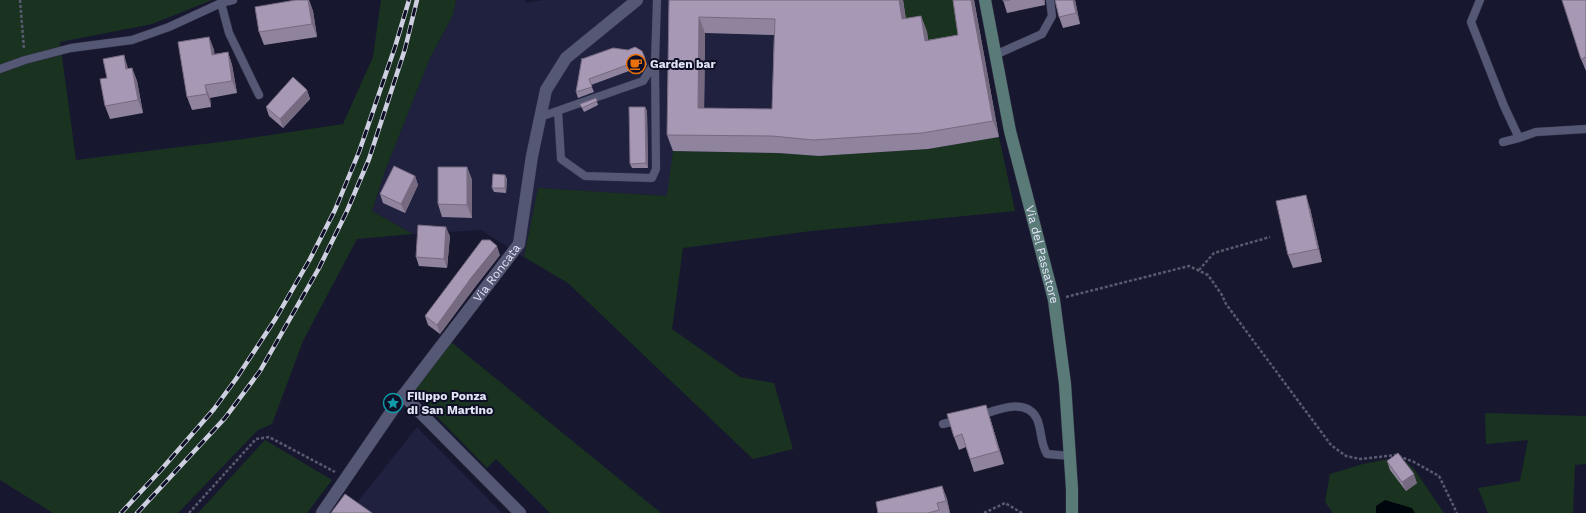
<svg xmlns="http://www.w3.org/2000/svg" width="1586" height="513" font-family="'Work Sans',sans-serif">
<style>
.built{fill:#1f213f}
.green{fill:#1a3320}
.water{fill:#00070c}
.lines{fill:none;stroke-linecap:round;stroke-linejoin:round}
.lane-casing{stroke:#313144;stroke-width:9}
.street-casing{stroke:#313144;stroke-width:13}
.secondary-casing{stroke:#313144;stroke-width:13}
.path{stroke:#595a70;stroke-width:2.5;stroke-dasharray:3 2;stroke-linecap:butt}
.lane{stroke:#555875;stroke-width:8}
.street{stroke:#555875;stroke-width:12}
.secondary{stroke:#597a77;stroke-width:12}
.rail-casing{stroke:#cecfe1;stroke-width:4.5}
.rail{stroke:#0e0f26;stroke-width:3;stroke-dasharray:9;stroke-linecap:butt}
.wall{fill:#90839d;fill-rule:evenodd}
.shaded-wall{fill:#756a7f}
.building{fill:#a798b6;stroke:#756a7f;fill-rule:evenodd}
.labels{text-anchor:middle;dominant-baseline:central;stroke-width:4;stroke-linejoin:round;paint-order:stroke}
.poi-label{font-size:12px;font-weight:bold;fill:#e3e5f6;stroke:#0e0f26;text-anchor:start}
.street-label{font-size:12px;fill:#e3e5f6;stroke:#0e0f26}
</style>
<rect width="100%" height="100%" fill="#171830"/>
<path class="built" d="M456,0H525V3L543,0H904L928,149L819,156L778,153L667,196L538,188L524,257L481,230L413,234L372,211L385,171L430,58L453,15Z
M417,427L502,513H349Z"/>
<path class="green" d="M0,0H212L152,24L60,42L76,160L244,139L343,124L373,57L381,0H456L453,15L430,58L385,171L372,211L413,234L357,239L303,341L272,424L258,430L178,513H53L0,480Z
M903,0H956L963,52L908,35Z
M999,137L1015,211L811,231L683,248L672,329L740,377L774,383L793,449L753,459L568,283L524,257L538,188L667,196L673,151L778,153L819,156L928,149Z
M451,342L661,513H550L496,459L487,468L415,394V388Z
M1485,413L1586,416V464L1575,465L1573,513H1488L1478,488L1520,481L1528,440L1486,444Z
M265,440L332,480L307,513H198Z
M1389,459L1405,461L1414,469L1444,513H1333L1325,502L1330,474L1363,464Z"/>
<path class="water" d="M1385,500L1412,508L1415,513H1376V506Z"/>
<g class="lines">
<g class="lane-casing">
<path id="lane" d="M1480,0L1471,22L1504,106L1519,138L1503,142
M221,3L229,33L259,95
M995,55L1042,34L1052,16L1050,0
M0,69L25,60L71,48L132,40L169,27L221,3L233,0
M558,111L561,159L585,176L652,178L656,169L655,62
M540,117L643,81L655,62L657,0
M1519,138L1536,132L1586,129
M978,416C995,411 1026,396 1037,419C1042,430 1040,443 1047,454L1070,456
M943,424L959,420"/>
</g>
<g class="street-casing">
<g id="street">
<path d="M403,395L520,513"/>
<path id="s1" d="M322,513L396,405L519,244L532,156L546,90L566,58L637,0"/>
</g>
</g>
<g class="secondary-casing">
<g id="secondary">
<path id="s2" d="M985,0L1010,131L1054,300L1065,384L1072,489V513"/>
</g>
</g>
<path class="path" d="M20,0L24,49
M1199,270L1214,253L1270,237
M1066,297L1189,266L1208,275L1222,295L1226,304L1331,445L1346,456L1360,459L1396,455L1414,462L1439,476L1457,513
M189,513L256,439L269,437L335,472
M984,513L1005,503L1022,513"/>
<use href="#lane" class="lane"/>
<use href="#street" class="street"/>
<use href="#secondary" class="secondary"/>
<g class="rail-casing">
<path id="rail" d="M121,513L160,471L214,409L236,379L276,318L310,259L335,210L359,152L395,47L409,0
M137,513L225,418L260,371L319,268L347,211L369,159L405,49L417,0"/>
</g>
<use href="#rail" class="rail"/>
</g>
<path class="wall" d="M296,0H309L313,11L317,37L264,45L259,32Z
M669,0H903L906,19L921,16L927,32L928,40L958,35L953,0H974L999,137L928,149L819,156L778,153L673,151L667,135ZM705,33L774,35L772,109L704,108Z
M1003,0H1045V5L1007,13Z
M1055,0H1075L1080,24L1063,28L1059,17Z
M1586,0V71L1581,59Z
M209,37L214,50V54L228,52L232,65L237,93L210,98L211,107L192,110L187,97Z
M582,59L647,64L642,72L636,74L629,71L591,85L594,92L578,98L576,92Z
M132,68L137,81L143,113L110,119L105,106L129,69Z
M307,90L310,99L283,128L269,116L266,107Z
M596,98L598,105L584,112L580,104Z
M645,107L647,111L648,168H632L630,164Z
M467,167L472,180V218L442,217L438,204Z
M505,175L507,179L506,193L494,192L492,188Z
M415,176L418,185L405,213L383,203L380,194Z
M1310,208L1322,262L1293,268L1288,255Z
M450,236L447,268L419,266L416,257Z
M500,255L475,287L440,334L428,325L425,316Z
M990,418L1004,464L974,472L966,447L959,450L954,437Z
M1387,461L1417,483L1406,491L1390,470Z
M942,486L947,499L950,513H878Z"/>
<path class="shaded-wall" d="M308,0L313,11L317,37L312,24Z
M899,0H903L908,35L902,19Z
M971,0H974L999,137L993,121Z
M1043,0H1045V5Z
M1073,0H1075L1080,24L1076,13Z
M921,16L927,32L931,57L925,41Z
M699,17L705,33L704,124L698,108Z
M209,37L214,50L217,68L212,55Z
M228,52L232,65L237,93L232,81Z
M124,55L128,68L131,82L126,69Z
M645,58L647,64L642,72L640,66Z
M132,68L137,81L143,113L138,100Z
M205,85L210,98L211,107L207,94Z
M307,90L310,99L283,128L280,119Z
M645,107L647,111L648,168L646,163Z
M467,167L472,180V218L467,205Z
M505,175L507,179L506,193L505,188Z
M415,176L418,185L405,213L401,204Z
M1306,195L1310,208L1322,262L1318,249Z
M446,227L450,236L447,268L444,259Z
M497,246L500,255L475,287L440,334L437,325L471,278Z
M986,405L990,418L1004,464L999,451Z
M1414,474L1417,483L1406,491L1402,482Z
M942,486L947,499L950,513L946,501Z"/>
<path class="building" d="M296,0H308L312,24L259,32L255,7Z
M669,0H899L902,19L921,16L925,41L958,35L953,0H971L993,121L922,133L813,140L772,136L667,135ZM699,17L775,19L772,109L698,108Z
M1003,0H1010L1003,1Z
M1055,0H1073L1076,13L1059,17Z
M1562,0H1586V57L1581,59Z
M209,37L212,55L228,52L232,81L205,85L207,94L187,97L178,42Z
M635,47L642,51L645,58L640,66L634,69L627,65L589,79L592,87L576,92L582,58V59L613,48L628,50Z
M124,55L126,69L132,68L138,100L105,106L100,79L107,78L103,59Z
M293,77L307,90L280,119L266,107Z
M596,98L597,101L582,108L580,104Z
M629,107H645L646,163L630,164Z
M394,166L415,176L401,204L380,194Z
M438,167H467V205L438,204Z
M493,174L505,175V188H492Z
M1306,195L1318,249L1288,255L1276,201Z
M418,225L446,227L444,259L416,257Z
M482,240H490L497,246L471,278L437,325L425,316Z
M986,405L999,451L970,459L962,434L954,437L947,414Z
M1398,453L1414,474L1402,482L1387,461Z
M942,486L946,501L937,503L939,510L928,513H878L876,502Z
M345,494L372,513H331Z"/>
<defs>
<g id="cafe-ring" transform="scale(1)"><circle r="9.5" fill="#0e0f26" stroke="#e8710a" stroke-width="1.5"/><path d="M-5.5-4.5H6V0H3Q3 3.5 0 3.5H-2.5Q-5.5 3.5-5.5 0ZM3-3.2v2h1.7v-2ZM-6 4.5H4V6H-6Z" fill="#e8710a"/></g>
<g id="sight-ring" transform="scale(1)"><circle r="9.5" fill="#0e0f26" stroke="#0f9aa8" stroke-width="1.5"/><path d="M0-6L1.8-2.2L6-1.7L2.9 1.2L3.7 5.4L0 3.3L-3.7 5.4L-2.9 1.2L-6-1.7L-1.8-2.2Z" fill="#0f9aa8"/></g>
</defs>
<g fill-rule="evenodd">
<use href="#cafe-ring" x="636" y="64"/>
<use href="#sight-ring" x="393" y="403"/>
</g>
<g class="labels">
<g class="poi-label">
<text x="650" y="64">Garden bar</text>
<text x="407" y="396">Filippo Ponza<tspan x="407" dy="14">di San Martino</tspan></text>
</g>
<g class="street-label">
<text stroke="none"><textPath href="#s2" startOffset="261">Via del Passatore</textPath></text>
<text stroke="none"><textPath href="#s1" startOffset="297">Via Roncata</textPath></text>
</g>
</g>
</svg>
